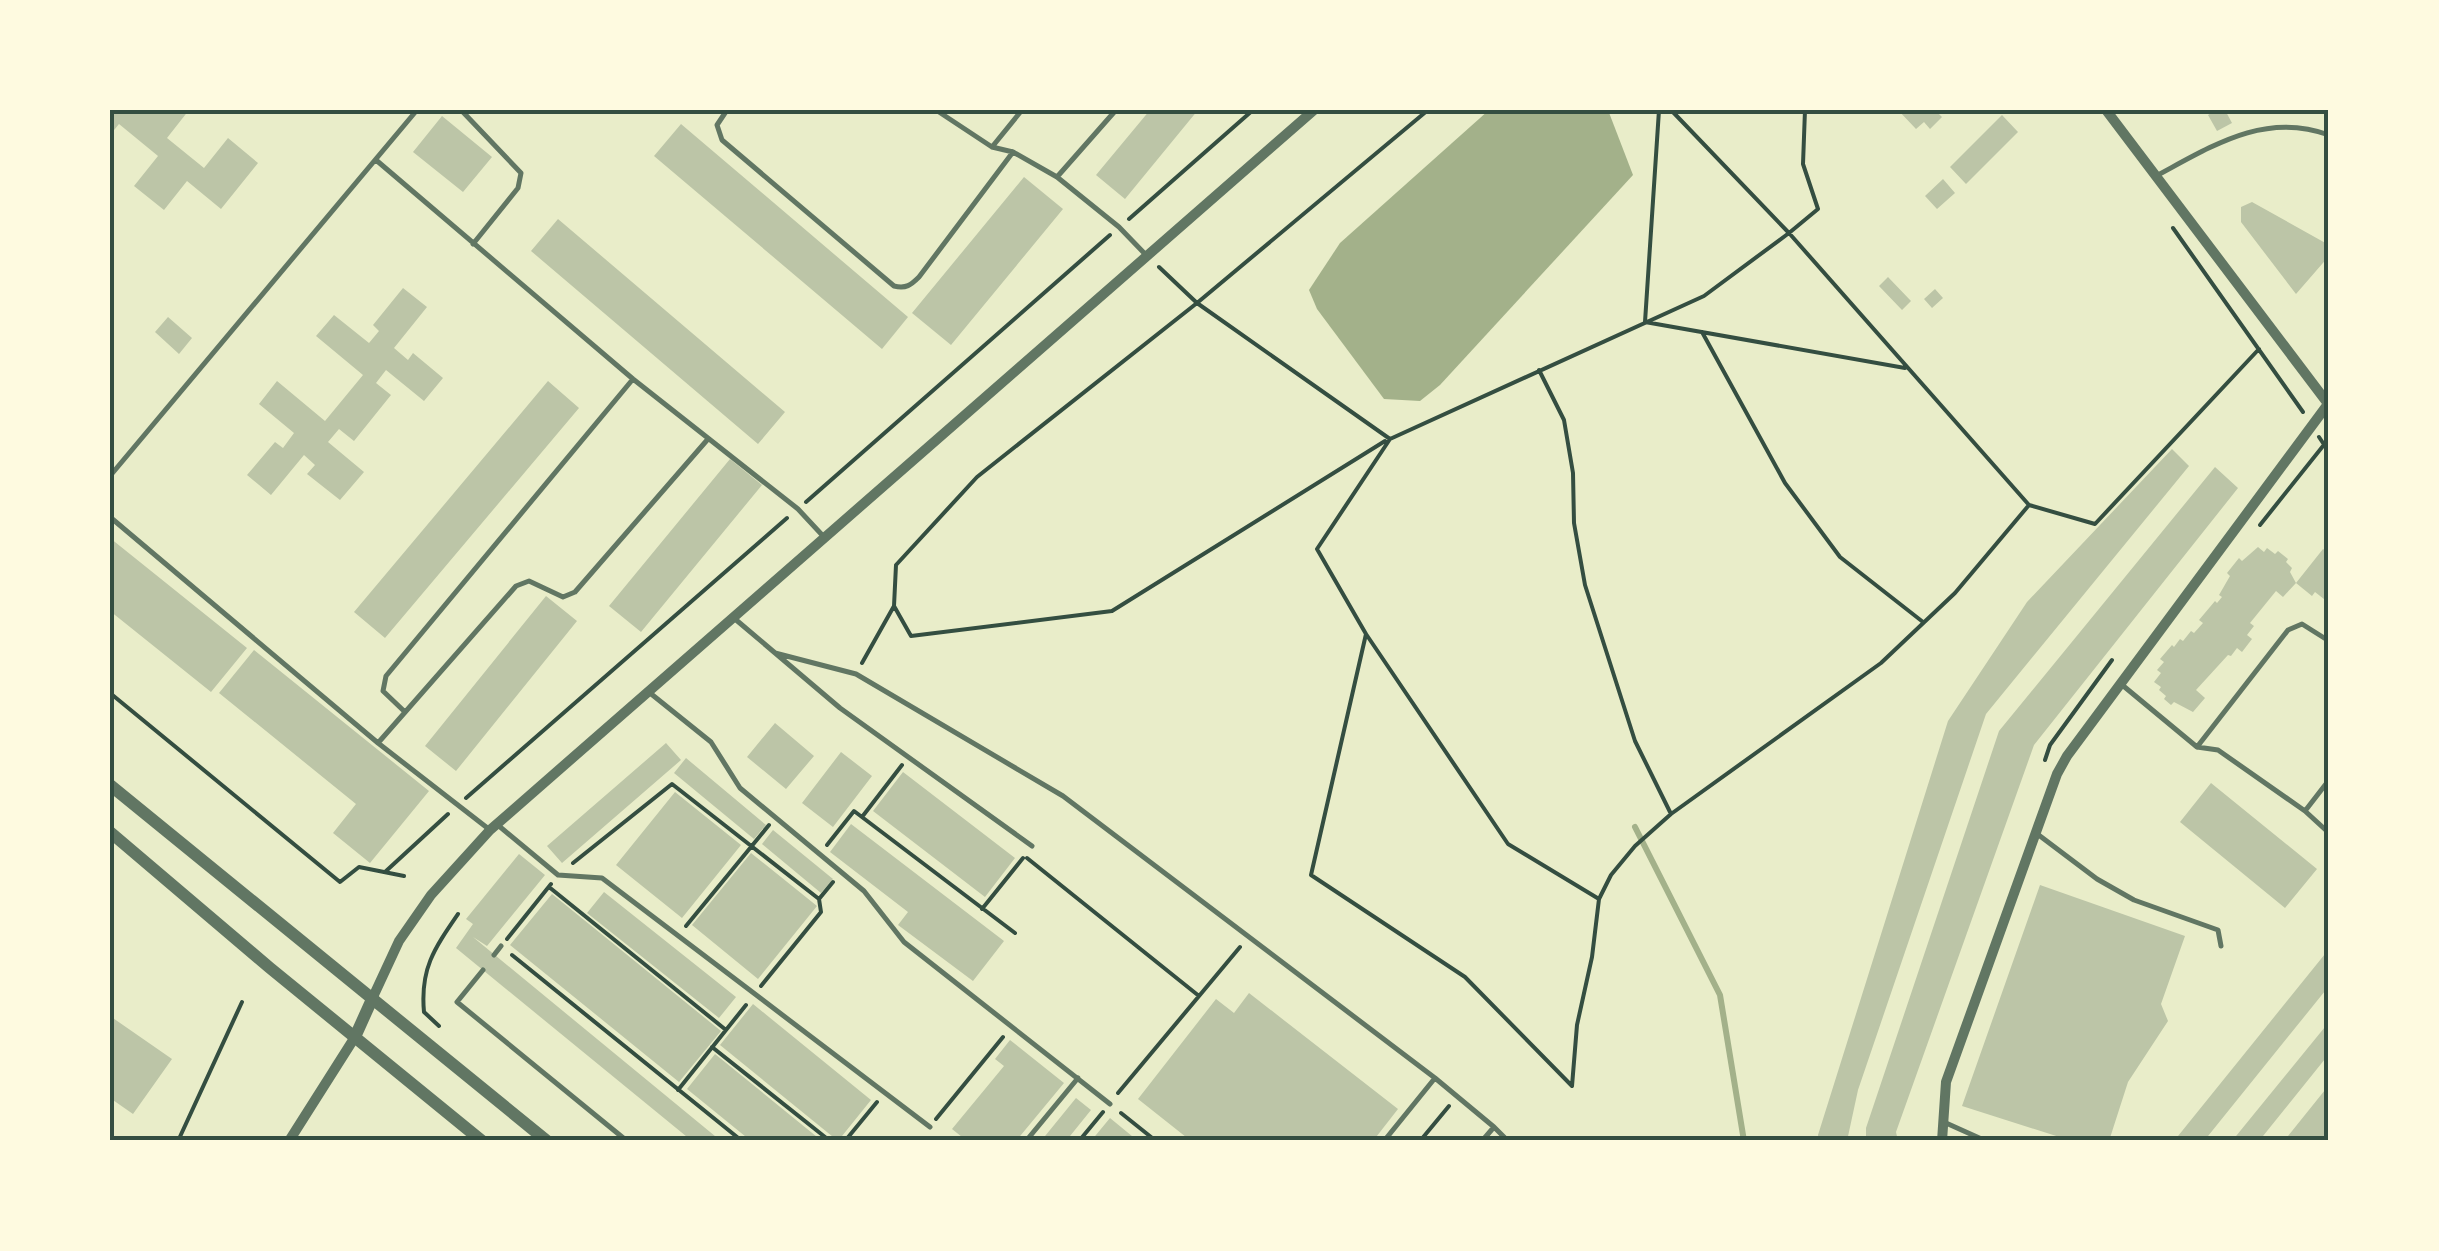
<svg xmlns="http://www.w3.org/2000/svg" width="2439" height="1251" font-family="Barlow,sans-serif">
<style>
.water{fill:#a3b18a}
.lines{fill:none;stroke-linecap:round;stroke-linejoin:round}
.stream{stroke:#a3b18a;stroke-width:6}
.building{fill:#bcc5a7}
.path{stroke:#344e41;stroke-width:4}
.service{stroke:#617663;stroke-width:5}
.minor{stroke:#617663;stroke-width:10}
.tertiary{stroke:#617663;stroke-width:12}
.neatline{fill:none;stroke:#344e41;stroke-width:4}
</style>
<rect width="100%" height="100%" fill="#e9edc9"/>
<path class="water" d="M1489,110H1608L1633,175L1440,385L1420,401L1384,399L1317,309L1309,290L1340,243Z"/>
<g class="lines">
<path class="stream" d="M1635,827L1720,995L1744,1141"/>
</g>
<path class="building" d="M110,110H132L136,113L139,110H189L167,138L204,168L228,138L258,163L221,209L187,181L164,210L134,186L158,156L119,124L110,135Z
M1150,110H1198L1125,199L1096,175Z
M1898,110H1935L1942,117L1930,129L1924,122L1916,129Z
M2216,110H2225L2232,123L2217,131L2208,115Z
M2002,115L2018,132L1966,184L1950,167Z
M442,116L492,157L463,192L413,152Z
M681,124L908,317L882,349L654,156Z
M1024,177L1063,209L951,345L912,313Z
M1943,179L1955,193L1937,209L1925,196Z
M2252,202L2329,245V256L2296,294L2241,222V207Z
M558,219L785,412L758,444L531,251Z
M1888,277L1911,301L1902,310L1879,286Z
M403,288L427,307L394,348L408,360L413,353L443,378L424,401L386,370L376,383L391,395L354,441L339,429L328,442L364,472L340,500L307,474L315,465L304,455L271,495L247,475L275,442L283,448L294,433L259,404L277,381L325,421L363,375L316,336L334,315L369,343L379,331L373,325Z
M1935,289L1943,298L1932,308L1924,299Z
M168,317L192,338L179,354L155,332Z
M548,381L579,408L385,638L354,612Z
M2172,449L2189,466L1986,714L1858,1090L1847,1141H1819L1818,1135L1948,721L2027,602Z
M730,459L762,485L641,632L609,606Z
M2215,467L2238,488L2034,745L1896,1132L1898,1141H1866V1128L1999,731Z
M110,538L247,648L211,692L110,611Z
M2258,547L2264,552L2267,548L2275,554L2278,551L2288,559L2286,562L2292,568L2290,572L2296,583L2283,597L2276,591L2250,623L2254,626L2247,635L2252,639L2242,652L2237,648L2231,656L2228,655L2196,690L2205,698L2193,712L2174,702L2171,705L2164,699L2166,696L2159,690L2161,687L2154,682L2161,673L2157,670L2164,662L2160,659L2172,645L2174,647L2180,639L2183,641L2191,631L2194,633L2203,623L2199,620L2215,601L2217,603L2222,597L2219,595L2230,576L2227,573L2239,558L2242,561Z
M2323,549L2329,553V603L2315,592L2312,596L2296,583Z
M546,596L577,621L456,771L425,746Z
M254,650L429,791L370,863L333,833L356,804L219,693Z
M775,723L814,756L786,789L747,757Z
M666,743L681,760L562,863L547,846Z
M841,752L872,776L833,827L802,803Z
M686,758L766,825L754,839L674,773Z
M903,772L1015,858L985,897L873,811Z
M2211,783L2317,869L2285,908L2180,822Z
M675,792L741,845L682,918L616,865Z
M851,824L1004,941L973,981L898,925L908,912L830,852Z
M773,830L833,879L821,893L762,844Z
M751,853L817,906L758,979L692,925Z
M519,854L545,875L487,946L473,937L721,1141H692L456,948L473,924L466,919Z
M2040,885L2185,936L2161,1004L2168,1021L2128,1082L2109,1141H2072L1962,1106Z
M604,892L736,997L719,1018L587,913Z
M552,894L721,1031L679,1082L510,945Z
M2329,949V986L2204,1141H2174Z
M1249,993L1398,1109L1373,1141H1191L1138,1099L1216,999L1234,1013Z
M753,1004L871,1100L838,1141L720,1045Z
M110,1016L172,1059L133,1114L110,1098Z
M2329,1022V1054L2259,1141H2232Z
M1010,1040L1064,1083L1016,1141H967L952,1129L1004,1066L995,1059Z
M715,1054L822,1141H751L687,1089Z
M2329,1085V1141H2284Z
M1076,1098L1091,1110L1066,1141H1041Z
M1110,1118L1138,1141H1091Z"/>
<g class="lines">
<path class="path" d="M1659,110L1645,322L1905,368
M1671,110L1789,233L1818,209L1803,164L1805,110
M1129,219L1253,110
M2173,228L2303,412
M1159,267L1197,303L1390,439L1704,296L1789,233L2029,505L2095,524L2259,349
M1702,332L1785,483L1840,557L1923,622
M2319,437L2329,452
M1390,439L1317,549L1366,634L1311,875L1465,977L1572,1086L1577,1025L1592,957L1599,899L1611,875L1635,846L1671,814L1635,741L1585,585L1574,523L1573,473L1564,420L1539,370
M1385,441L1112,611L911,636L894,606L896,565L977,477L1197,303L1428,110
M806,502L1110,235
M2260,525L2323,446
M1366,634L1508,844L1599,899
M862,663L894,606
M110,693L340,882L359,867L404,876
M2045,760L2050,745L2112,660
M466,798L787,518
M1671,814L1881,663L1955,593L2029,505
M862,817L902,765
M827,845L854,811L1015,933
M1027,858L1199,996
M573,863L672,784L819,899
M385,872L448,814
M549,887L726,1030
M982,909L1023,858
M686,926L769,825
M507,939L551,884
M512,955L742,1141
M761,986L821,912L819,899L833,882
M439,1026L424,1012C420,969 434,949 458,914
M712,1047L830,1141
M678,1090L746,1005
M1118,1093L1240,947
M1121,1113L1156,1141
M936,1119L1003,1037
M178,1141L242,1002
M845,1141L877,1102
M1079,1141L1103,1112
M1420,1141L1449,1106"/>
<path class="service" d="M461,110L521,173L518,188L473,244
M727,110L717,125L722,140L894,286C906,289 911,285 919,277L1013,152
M936,110L992,147L1013,152L1057,177L1119,227L1146,255
M992,147L1022,110
M376,160L633,379L798,509L824,537
M2156,176C2212,146 2265,111 2329,135
M1057,177L1116,110
M110,476L417,110
M110,517L378,743L490,830
M735,619L840,708L1032,846
M775,653L856,674L1063,796L1435,1078L1494,1127L1482,1141
M2121,684L2197,747L2218,750L2305,811L2329,780
M650,693L711,742L740,788L864,891L904,942L1110,1104
M405,712L383,691L386,676L633,379
M378,743L516,586L529,581L563,597L575,592L708,439
M2197,747L2288,630L2302,624L2329,641
M2305,811L2329,833
M499,826L558,875L602,878L930,1127
M2036,833L2097,879L2134,900L2218,930L2221,946
M494,955L501,946
M483,970L457,1002L627,1141
M1946,1123L1986,1141
M1494,1127L1508,1141
M1026,1141L1078,1078
M1384,1141L1435,1078"/>
<path class="minor" d="M2106,110L2329,405
M373,997L399,941L431,895L490,830L1314,110
M289,1141L355,1037
M1942,1141L1946,1082L2057,774L2067,756L2328,404"/>
<path class="tertiary" d="M110,785L547,1141
M110,832L270,968L482,1141
M355,1037L373,997"/>
</g>
<rect width="2439" height="1251" fill="none" stroke="#fefae0" stroke-width="225"/>
<rect x="112" y="112" width="2214" height="1026" class="neatline"/>
</svg>
